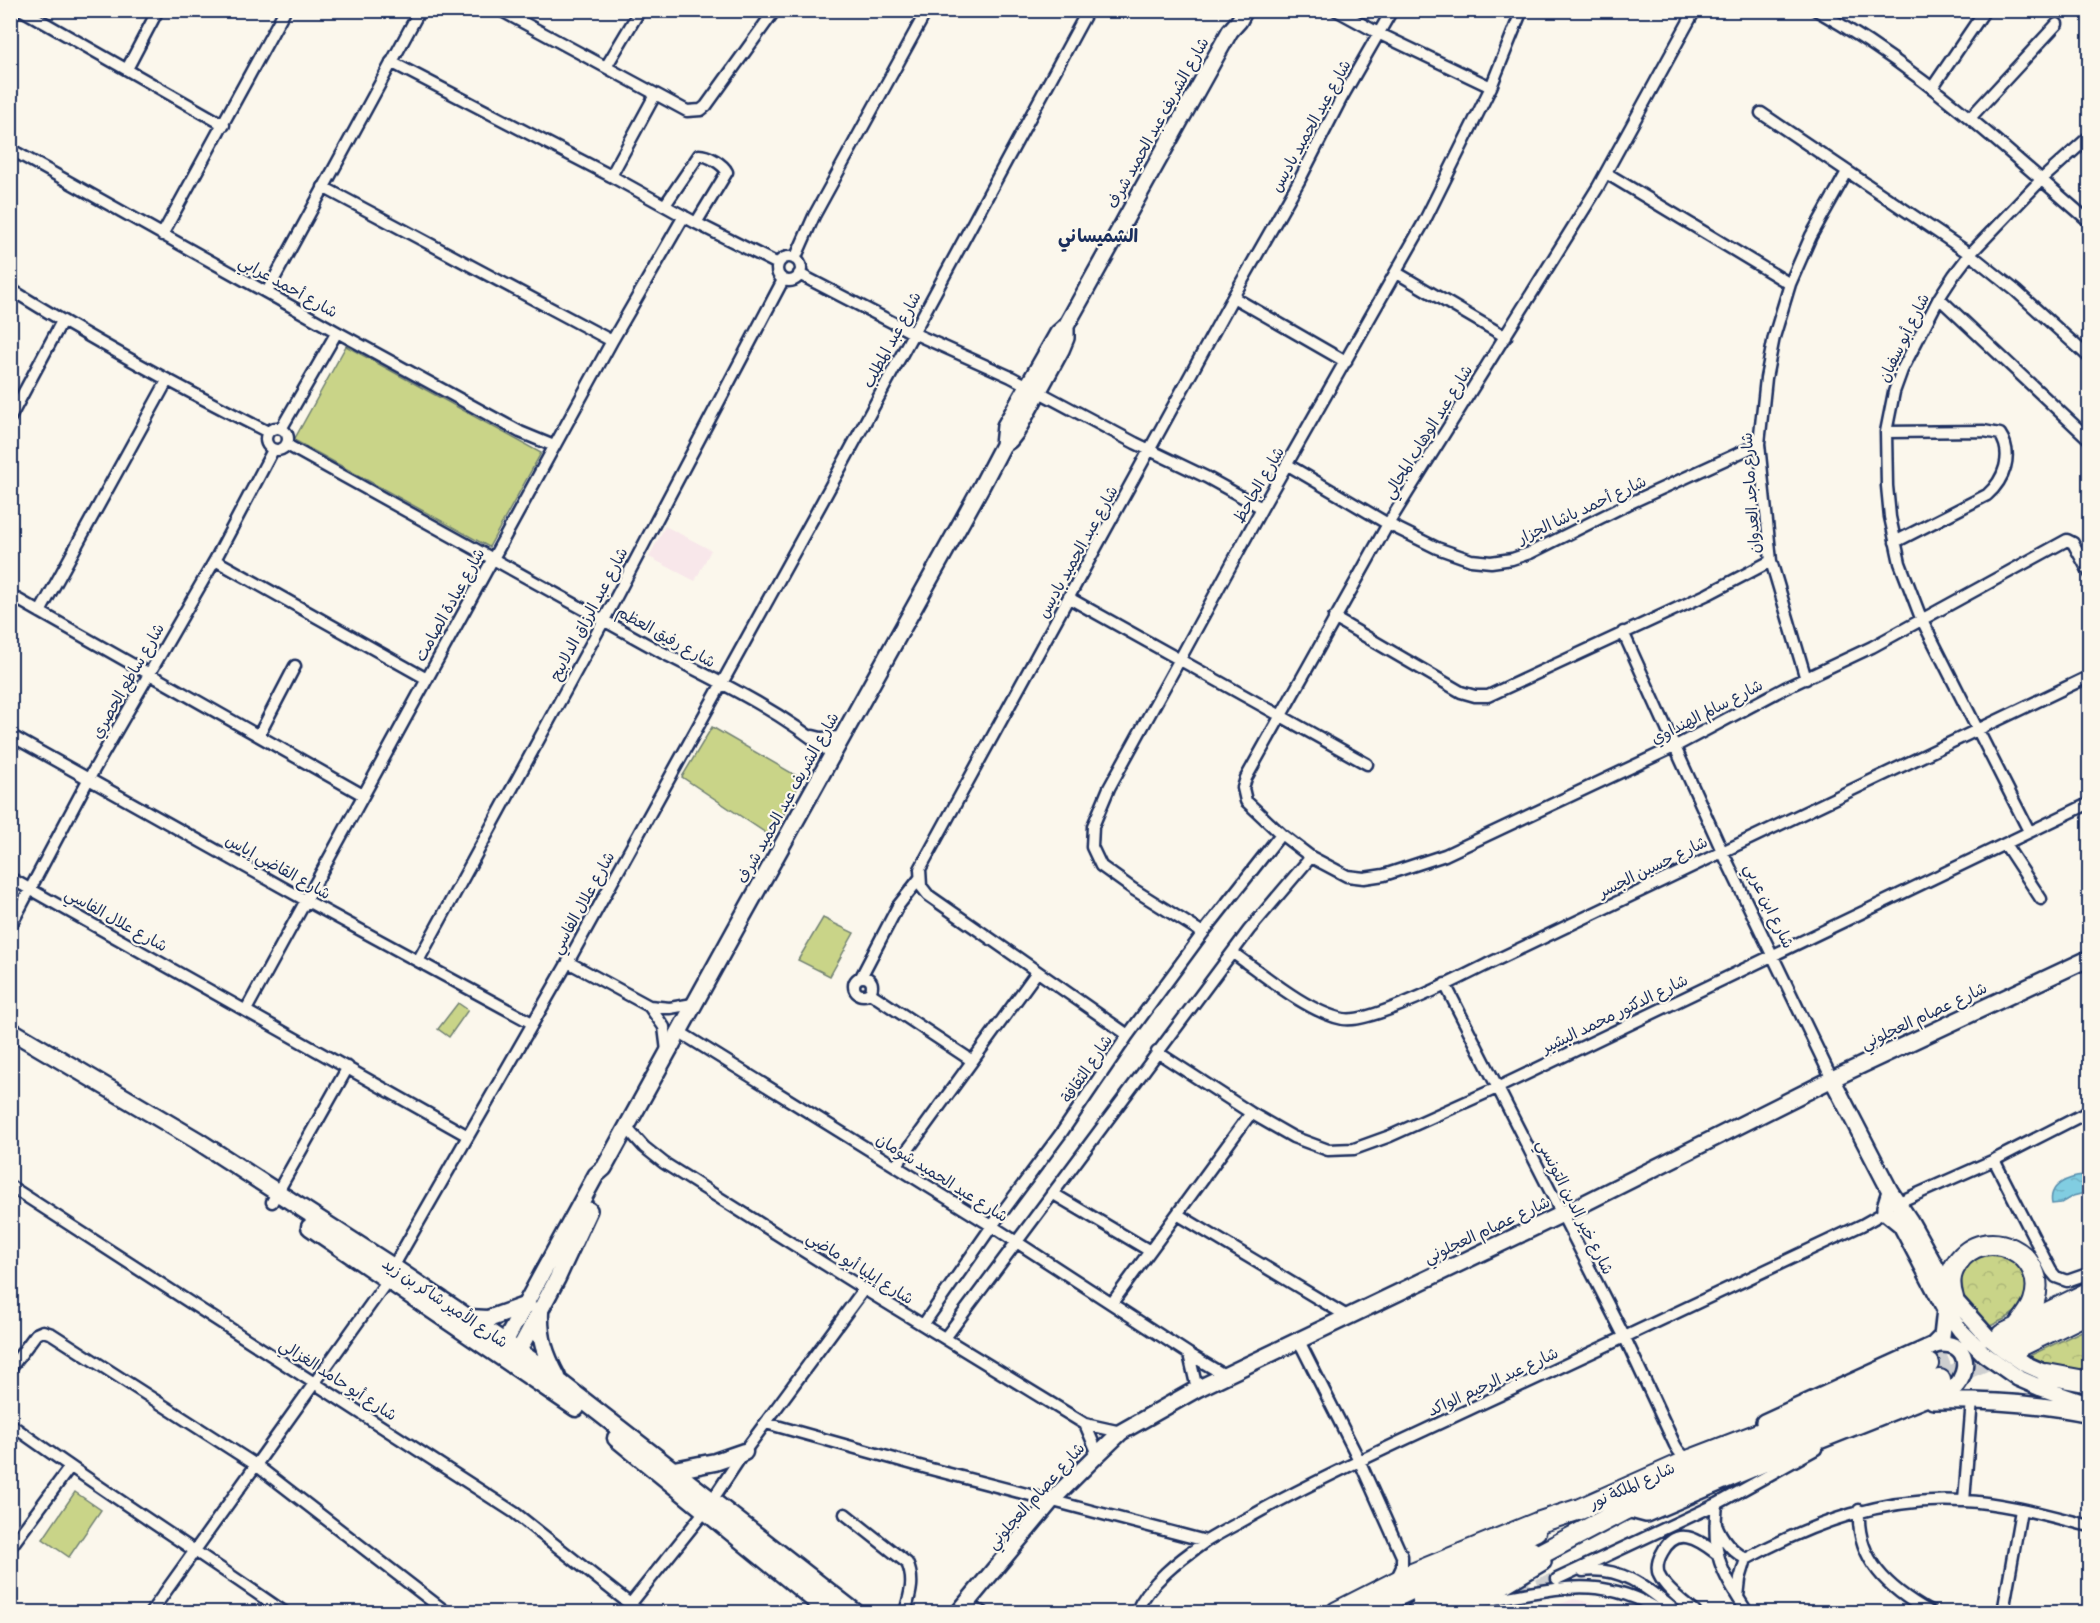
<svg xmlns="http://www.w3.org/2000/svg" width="2100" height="1623" font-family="Pangolin,'Playpen Sans Arabic',sans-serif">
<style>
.built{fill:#f8e7ea}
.green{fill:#c9d488;stroke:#728273;stroke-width:1.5}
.forest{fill:url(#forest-crowns);stroke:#728273;stroke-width:1.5}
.water{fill:url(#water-ripples);stroke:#588ead;stroke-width:1.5}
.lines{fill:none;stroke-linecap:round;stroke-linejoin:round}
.secondary-tunnel{stroke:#cecfd0;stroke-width:15;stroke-dasharray:15 8;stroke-linecap:butt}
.highway-tunnel{stroke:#cecfd0;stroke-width:20;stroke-dasharray:20 10;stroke-linecap:butt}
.street-casing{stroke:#1b2f5e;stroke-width:15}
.secondary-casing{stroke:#1b2f5e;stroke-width:20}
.primary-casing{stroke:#1b2f5e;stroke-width:21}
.highway-casing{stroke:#1b2f5e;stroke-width:24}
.street{stroke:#fbf7ec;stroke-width:10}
.secondary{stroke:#fbf7ec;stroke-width:15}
.primary{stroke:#fbf7ec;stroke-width:16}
.highway{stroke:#fbf7ec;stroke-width:20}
.labels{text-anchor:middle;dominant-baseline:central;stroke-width:4.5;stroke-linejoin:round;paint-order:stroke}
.street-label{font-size:16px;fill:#1b2f5e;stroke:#fbf7ec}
.neighbourhood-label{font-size:18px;font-weight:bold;fill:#1b2f5e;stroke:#fbf7ec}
</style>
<defs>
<pattern id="forest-crowns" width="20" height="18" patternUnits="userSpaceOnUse" patternTransform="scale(1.5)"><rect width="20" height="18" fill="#c9d488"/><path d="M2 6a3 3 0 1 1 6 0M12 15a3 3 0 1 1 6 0" fill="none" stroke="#acb678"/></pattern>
<pattern id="water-ripples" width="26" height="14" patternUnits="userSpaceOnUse" patternTransform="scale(1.5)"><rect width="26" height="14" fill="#81cde1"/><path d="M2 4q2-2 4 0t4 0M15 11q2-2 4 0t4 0" fill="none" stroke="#6fb0c3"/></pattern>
</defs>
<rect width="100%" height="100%" fill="#fbf7ec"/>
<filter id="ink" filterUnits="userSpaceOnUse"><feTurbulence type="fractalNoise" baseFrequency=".0167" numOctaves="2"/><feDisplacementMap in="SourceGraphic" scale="12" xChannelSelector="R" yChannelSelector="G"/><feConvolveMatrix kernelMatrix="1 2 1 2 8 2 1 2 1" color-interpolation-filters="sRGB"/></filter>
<g filter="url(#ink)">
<path class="built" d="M665,526L711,550L695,581L649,557Z
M1574,1599L1613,1608L1621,1612H1538Z"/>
<path class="green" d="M346,346L541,453L489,547L294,440Z
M712,727L802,779L772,837L682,777Z
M823,918L854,933L830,976L798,960Z
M458,1003L468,1010L449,1037L438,1029Z
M75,1492L101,1510L69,1557L43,1539Z"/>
<path class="forest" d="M1992,1252C2015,1257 2028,1263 2027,1289C2027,1295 2024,1302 2021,1306C2012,1317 2000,1321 1988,1327L1964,1301L1961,1274L1977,1254Z
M2089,1329V1375L2049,1366L2029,1356L2084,1330Z"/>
<path class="water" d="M2084,1176L2089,1177V1192L2073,1196L2061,1203L2052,1204C2048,1184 2069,1177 2084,1176Z"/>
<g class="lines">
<path class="secondary-tunnel" d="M1475,1612L1557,1579"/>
<path class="highway-tunnel" d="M1929,1364L1977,1345
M1940,1380L2007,1352"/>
<g class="street-casing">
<path id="street" d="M22,10L224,125
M500,10L687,111L701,110L706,106L775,10
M1336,10L1380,34L1491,87
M1695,10L1598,187L1388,524L1246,778L1243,788L1246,801L1281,834L1311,857L1347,876L1364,878L1384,875L1445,855L1674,747L1785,688L1872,647L2067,540L2073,543L2090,574
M1816,10C1891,52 1957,106 2021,162C2044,182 2067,202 2090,222
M10,19L15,10
M391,62L611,176L696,223L778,264
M606,67L640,10
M127,69L158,10
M1932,88L1985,10
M1761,113L1970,254L2016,291L2090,358
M1970,118L2057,24
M10,149L337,332L520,432L554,446
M1606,173L1790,284
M611,176L655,95
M323,187L612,341
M665,205L699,155C708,155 723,164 727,172L696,223
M162,235L285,10
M777 269a12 12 0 1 1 24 0a12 12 0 1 1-24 0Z
M795,259L814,216L927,10
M1397,273L1506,337
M799,274L913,333L1011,377L1135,443L1206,477L1262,508
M10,289C94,341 180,388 268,432
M267,292L420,10
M1233,297L1346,362
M1939,298L2090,440
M10,418L62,321
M266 439a11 11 0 1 1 22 0a11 11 0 1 1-22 0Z
M281,429L337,332
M1886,432L1984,431L2000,434C2014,455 2004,480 1987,495L1895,542
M287,445L661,652C720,682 782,712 832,754
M1288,465L1388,524L1437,548L1471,560L1491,562L1512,559L1530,553L1628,504L1759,444
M215,560L427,679
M10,595L363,795
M1069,598L1367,764
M40,612L167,381
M1334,618L1461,692L1475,696H1488L1708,594L1771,561
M1623,632L1722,851L1832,1079
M1806,679L1771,561L1759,444L1766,378L1774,337L1790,284L1811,236L1847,172
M10,735L307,901L532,1023
M259,735L295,666
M813,736L821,738L842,737
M2029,831L1921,618L1900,563L1890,517L1887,486L1886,432L1894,392L1902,370L1939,298L1954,275L1970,254L2041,180L2090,136
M2005,844L2041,899
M10,878L468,1136
M10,927L88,780L215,560L273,450
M1203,933L1133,889L1101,866L1092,847L1093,826L1109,788L1180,659L1262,508L1423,224L1491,87L1522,10
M1233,953C1263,974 1307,1012 1343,1019C1371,1024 1460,978 1488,964L2090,676
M418,961L604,620L783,280
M568,962L649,1006L670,1008L693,1004
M854 986a9 9 0 1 1 18 0a9 9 0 1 1-18 0Z
M861,977L898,906L920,878
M1445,984L1625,1338L1675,1445C1679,1453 1684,1458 1693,1459
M870,993L971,1060
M649,1006L664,1027L667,1051
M246,1010L612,341L684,216
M678,1031L992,1226L1189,1354L1226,1376
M1128,1035L928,895L921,886L920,869L1233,297L1299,181L1341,99L1392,10
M1157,1052L1251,1113L1293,1137L1328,1150L1354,1149L1390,1136L1497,1088L2090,803
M626,1127L644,1147L664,1163L864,1289L1085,1424L1121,1432
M1994,1160L2051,1271L2056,1277L2067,1281L2090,1273
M896,1166L1037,972
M10,1186L515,1513L640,1612
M1052,1193L1150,1251
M272,1202L348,1067
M1899,1202L1994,1160L2090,1111
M1177,1214L1347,1316
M393,1267L568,962L822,502L1088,10
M1112,1303L1251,1113
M923,1325L992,1226L1062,1132L1128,1035L1203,933L1281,834
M945,1338L1249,930L1311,857
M1299,1341L1359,1460L1402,1556V1567L1396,1580
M1189,1354L1197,1389
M10,1369L36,1334L43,1331L52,1334L256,1465L446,1612
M766,1423L927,1468L1206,1541
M10,1424C100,1489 194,1549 284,1612
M1085,1424L1098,1454
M1964,1501L1972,1400
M1717,1504C1711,1555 1721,1571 1747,1612
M1859,1510C1856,1560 1889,1589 1930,1612
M845,1514L907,1563C915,1580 910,1595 905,1612
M1716,1524C1722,1540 1732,1551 1746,1559
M10,1548L70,1467
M1583,1571C1623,1566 1648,1589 1677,1612
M1557,1579L1717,1504L1816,1449
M1738,1597L1740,1579L1746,1559C1815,1522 1885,1496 1964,1501C2006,1503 2049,1516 2090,1526
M1482,1601C1553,1591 1596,1571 1663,1612
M965,1606L983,1612
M151,1612L388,1280
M624,1612L705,1511L744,1452L864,1289
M1136,1612C1149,1583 1179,1560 1205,1542C1224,1530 1245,1520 1264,1509C1332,1472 1402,1441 1472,1408C1603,1348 1732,1286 1862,1225L1885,1212
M1695,1612C1683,1601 1666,1590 1659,1575C1656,1567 1658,1560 1662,1553C1676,1525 1698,1539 1716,1553
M2003,1612L2021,1510"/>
</g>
<g class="secondary-casing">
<path id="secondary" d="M1003,445L1010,440L1017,431L1061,350L1066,338V326
M1832,1079L1890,1191L1910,1221L1953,1298L1988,1337L2002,1348L2025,1364L2057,1378
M1890,1191L1885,1207V1212L1901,1225L1945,1309L1960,1330L1984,1354L2018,1378L2041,1388L2090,1405
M500,1351L596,1175L604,1168C728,940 856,715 981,487L1003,445L1005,426L1058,333L1066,326L1230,31L1239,21L1245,10
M512,1363L557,1279L589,1210
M1933,1401C1986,1400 2038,1403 2090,1414
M1764,1422L1933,1345L1942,1336L1945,1309
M1627,1509L1646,1514L1804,1447L1955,1387C1970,1371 1969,1344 1942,1344C1936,1344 1930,1347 1924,1350
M959,1612L1052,1500L1098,1454L1121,1432L1197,1389L1577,1207L1832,1079L2090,958
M1455,1612L1476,1602L1543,1562"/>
</g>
<g class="primary-casing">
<path id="primary" d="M10,1030L198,1141L393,1267L534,1362L855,1612
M310,1227L576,1408
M540,1312C539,1337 545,1355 557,1377
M469,1318L488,1319L527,1305
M616,1438L829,1612
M674,1470L715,1462L744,1452
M1421,1600L1532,1550
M1367,1612L1537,1532"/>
</g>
<g class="highway-casing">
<path id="highway" d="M1953,1298C1949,1285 1949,1275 1957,1263C1985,1222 2050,1254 2034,1301C2031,1311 2023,1320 2017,1328
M2002,1335L2090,1292
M2016,1348L2090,1312
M2047,1374L2090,1382
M1337,1612L1412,1574L1537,1523L1580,1509L1693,1459L1779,1426L1929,1364
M1417,1612L1510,1570L1624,1510L1690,1479L1787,1439L1854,1416L1940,1380"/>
</g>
<use href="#street" class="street"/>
<use href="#secondary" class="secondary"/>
<use href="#primary" class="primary"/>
<use href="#highway" class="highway"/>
</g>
</g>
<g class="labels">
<g class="street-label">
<text transform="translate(1158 123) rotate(-61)">شارع الشريف عبد الحميد شرف</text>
<text transform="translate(1311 126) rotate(-61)">شارع عبد الحميد باديس</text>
<text transform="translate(288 287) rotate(29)">شارع أحمد عرابي</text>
<text transform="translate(1904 338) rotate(-64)">شارع أبو سفيان</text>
<text transform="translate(892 340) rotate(-62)">شارع عبد المطلب</text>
<text transform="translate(1428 432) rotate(-58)">شارع عبد الوهاب المجالي</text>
<text transform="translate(1259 485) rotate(-60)">شارع الجاحظ</text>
<text transform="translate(1751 493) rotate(-94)">شارع ماجد العدوان</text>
<text transform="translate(1582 510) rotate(-25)">شارع أحمد باشا الجزار</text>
<text transform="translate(1078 552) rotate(-61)">شارع عبد الحميد باديس</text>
<text transform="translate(450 605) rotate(-61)">شارع عبادة الصامت</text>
<text transform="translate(589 614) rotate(-62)">شارع عبد الرزاق الدلابيح</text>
<text transform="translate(666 637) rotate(29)">شارع رفيق العظم</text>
<text transform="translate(128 681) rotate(-60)">شارع ساطع الحصري</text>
<text transform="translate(1707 712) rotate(-27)">شارع سالم الهنداوي</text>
<text transform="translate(788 798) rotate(-61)">شارع الشريف عبد الحميد شرف</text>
<text transform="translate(278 867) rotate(29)">شارع القاضي إياس</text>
<text transform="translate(1653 867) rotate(-26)">شارع حسين الجسر</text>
<text transform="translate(583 903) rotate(-61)">شارع علال الفاسي</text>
<text transform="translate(1769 906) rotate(64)">شارع ابن عربي</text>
<text transform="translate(116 920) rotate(29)">شارع علال الفاسي</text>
<text transform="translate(1615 1014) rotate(-26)">شارع الدكتور محمد البشير</text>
<text transform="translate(1924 1016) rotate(-25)">شارع عصام العجلوني</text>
<text transform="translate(1087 1069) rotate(-56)">شارع الثقافة</text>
<text transform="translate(942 1178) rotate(32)">شارع عبد الحميد شومان</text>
<text transform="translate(1575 1207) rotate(63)">شارع خير الدين التونسي</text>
<text transform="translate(1487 1230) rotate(-25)">شارع عصام العجلوني</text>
<text transform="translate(860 1268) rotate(32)">شارع إيليا أبو ماضي</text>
<text transform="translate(445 1303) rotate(34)">شارع الأمير شاكر بن زيد</text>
<text transform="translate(338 1380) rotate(33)">شارع أبو حامد الغزالي</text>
<text transform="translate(1493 1382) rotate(-25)">شارع عبد الرحيم الواكد</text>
<text transform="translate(1632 1486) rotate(-24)">شارع الملكة نور</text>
<text transform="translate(1036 1496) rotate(-48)">شارع عصام العجلوني</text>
</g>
<g class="neighbourhood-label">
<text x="1098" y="236">الشميساني</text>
</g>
</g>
<rect width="2100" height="1623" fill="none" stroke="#fbf7ec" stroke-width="36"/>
<rect x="18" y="18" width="2064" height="1587" fill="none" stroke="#1b2f5e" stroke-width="2" filter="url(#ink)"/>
</svg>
